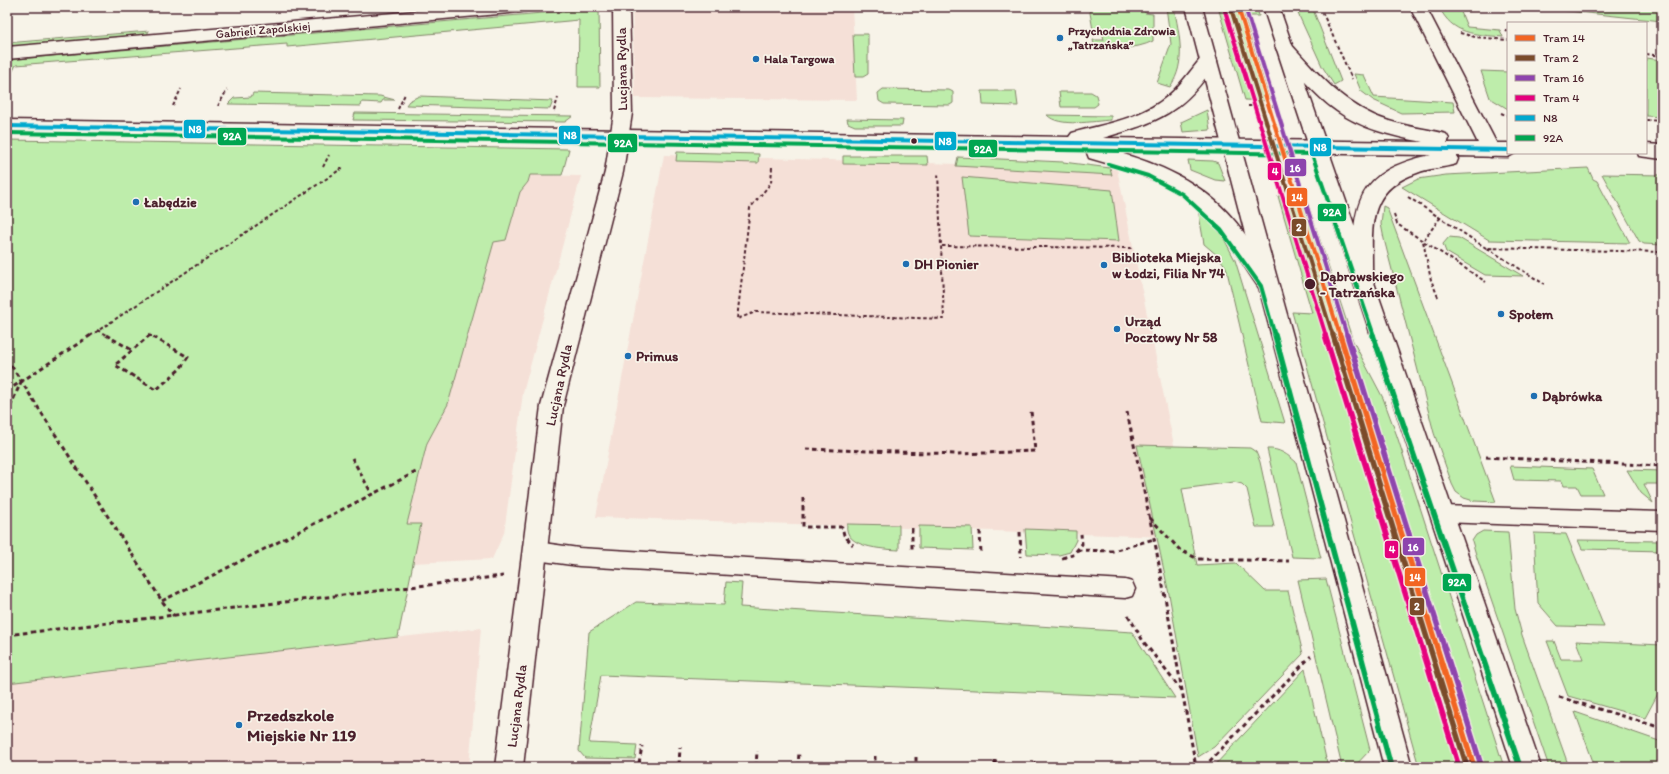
<svg xmlns="http://www.w3.org/2000/svg" width="1669" height="774" font-family="Itim,sans-serif">
<style>
.built{fill:#f5e0d7}
.green{fill:#beedab;stroke:#84866b}
.lines{fill:none;stroke-linecap:round;stroke-linejoin:round}
.service-casing{stroke:#4a1f2b;stroke-width:3}
.minor-casing{stroke:#4a1f2b;stroke-width:3}
.tertiary-casing{stroke:#4a1f2b;stroke-width:3}
.secondary-casing{stroke:#4a1f2b;stroke-width:3}
.path-far1{stroke:#4a1f2b;stroke-width:2;stroke-dasharray:3.5 2.5;stroke-linecap:butt}
.path{stroke:#4a1f2b;stroke-width:3;stroke-dasharray:4.5 3.5;stroke-linecap:butt}
.service{fill:#f7f3e8;fill-rule:evenodd}
.minor{fill:#f7f3e8;fill-rule:evenodd}
.tertiary{fill:#f7f3e8;fill-rule:evenodd}
.secondary{fill:#f7f3e8;fill-rule:evenodd}
.bus-1-casing{stroke:#f7f3e8;stroke-width:6}
.bus-2-far1-casing{stroke:#f7f3e8;stroke-width:6}
.bus-2-casing{stroke:#f7f3e8;stroke-width:8}
.bus-1{stroke:#00a9ce;stroke-width:4}
.bus-2-far1{stroke:#00a651;stroke-width:4}
.bus-2{stroke:#00a651;stroke-width:5.5}
.tram-1-far1-casing{stroke:#f7f3e8;stroke-width:6}
.tram-1-casing{stroke:#f7f3e8;stroke-width:8}
.tram-2-far1-casing{stroke:#f7f3e8;stroke-width:6}
.tram-2-casing{stroke:#f7f3e8;stroke-width:8}
.tram-3-far1-casing{stroke:#f7f3e8;stroke-width:6}
.tram-3-casing{stroke:#f7f3e8;stroke-width:8}
.tram-4-far1-casing{stroke:#f7f3e8;stroke-width:6}
.tram-4-casing{stroke:#f7f3e8;stroke-width:8}
.tram-1-far1{stroke:#f26522;stroke-width:4}
.tram-1{stroke:#f26522;stroke-width:5.5}
.tram-2-far1{stroke:#7a4b2a;stroke-width:4}
.tram-2{stroke:#7a4b2a;stroke-width:5.5}
.tram-3-far1{stroke:#8e44ad;stroke-width:4}
.tram-3{stroke:#8e44ad;stroke-width:5.5}
.tram-4-far1{stroke:#e5007d;stroke-width:4}
.tram-4{stroke:#e5007d;stroke-width:5.5}
.poi-dot{fill:#1f6fb2;stroke:#f7f3e8;stroke-width:1.5}
.bus-dot{fill:#4a1f2b;stroke:#f7f3e8;stroke-width:1.5}
.labels{text-anchor:middle;dominant-baseline:central;stroke-width:3.5;stroke-linejoin:round;paint-order:stroke}
.far-street-label{font-size:12px;fill:#4a1f2b;stroke:#f7f3e8}
.far-poi-label{font-size:12px;font-weight:bold;fill:#4a1f2b;stroke:#f7f3e8;text-anchor:start}
.street-label{font-size:14px;fill:#4a1f2b;stroke:#f7f3e8}
.poi-label{font-size:14px;font-weight:bold;fill:#4a1f2b;stroke:#f7f3e8;text-anchor:start}
.stop-label{font-size:14px;font-weight:bold;fill:#4a1f2b;stroke:#f7f3e8;text-anchor:start}
.near-poi-label{font-size:17px;font-weight:bold;fill:#4a1f2b;stroke:#f7f3e8;text-anchor:start}
.line-badge{stroke:#f7f3e8;stroke-width:1.5}
.badge-label{font-size:11px;text-anchor:middle;font-weight:bold;fill:#fff}
</style>
<rect width="100%" height="100%" fill="#f7f3e8"/>
<filter id="ink" filterUnits="userSpaceOnUse"><feTurbulence type="fractalNoise" baseFrequency=".025" numOctaves="2"/><feDisplacementMap in="SourceGraphic" scale="8" xChannelSelector="R" yChannelSelector="G"/><feConvolveMatrix kernelMatrix="1 2 1 2 8 2 1 2 1" color-interpolation-filters="sRGB"/></filter>
<g filter="url(#ink)">
<path class="built" d="M632,7H852L857,100L635,98Z
M664,155L1117,169L1175,450L1166,537L596,517Z
M530,175L581,176L523,393L504,533L492,559L413,563L421,524H407L427,443L448,404L494,242L506,240L520,192L528,182Z
M481,628L469,767H7V682Z"/>
<path class="green" d="M1089,7H1144L1145,13L1153,14V41C1135,50 1115,48 1095,48L1093,40H1104L1102,31L1093,30Z
M1166,7H1174C1179,35 1187,62 1170,87L1157,83L1171,44Z
M1218,7H1257L1259,16H1244L1270,101L1245,100Z
M1295,7H1312L1341,81L1334,85L1322,66Z
M1439,7H1459L1467,27L1500,30L1503,37C1474,34 1453,35 1439,7Z
M1531,7H1662V21Z
M599,8L600,87H578L579,20L287,47V44L16,65L7,82V60Z
M149,31L146,36L7,48V43Z
M853,34H868V74L863,77H855Z
M1646,58L1662,60V117L1646,116Z
M1481,71L1508,72V109L1490,98Z
M1354,74L1364,75L1374,97L1453,102L1455,112L1401,113L1373,100L1361,91Z
M883,89L949,90L953,92V103L950,105L884,104L879,101L878,93Z
M982,91H1016L1018,106L983,105Z
M1059,92H1091L1096,95L1098,104L1094,107H1061Z
M253,93L380,96L395,100H383L381,103L362,102L361,106L228,104L234,98L251,97Z
M419,96L553,101L550,109L406,105L409,101Z
M1207,110L1210,130L1183,132L1181,122Z
M355,113L573,116L565,122L353,120Z
M1047,115L1111,116V120C1094,121 1059,128 1047,115Z
M847,119L903,120L902,126H855L848,123Z
M7,140L569,149L562,175H530L528,182L520,192L506,240L494,242L448,404L427,443L407,524H421L398,637L7,683Z
M677,152L759,154L758,163L676,161Z
M843,156H927L928,165L843,164Z
M958,157L1063,162L1110,168L1112,175L956,166Z
M1188,160L1213,161L1218,163L1225,181L1215,180L1190,170Z
M1588,168L1593,179L1597,181L1630,243L1489,240L1402,187L1418,179L1446,175Z
M1602,174L1662,175V245L1644,244L1639,241Z
M962,177L1112,190L1119,241L969,236Z
M1278,196L1306,197L1353,341L1383,398L1397,436L1504,767H1419L1292,312L1312,313Z
M1383,206L1387,208L1496,502L1474,501L1464,498L1456,492L1452,484L1434,433L1384,239L1381,224Z
M1198,209L1221,233L1235,260L1285,423L1262,421L1226,267L1218,256L1204,244Z
M1449,237L1459,238L1523,276L1485,275L1446,252L1443,244Z
M1137,445L1250,448L1256,452L1260,462L1274,527H1256L1247,489L1242,484L1234,482L1182,489L1197,565L1236,563L1265,591H1288L1303,654L1214,747L1198,757L1169,594Z
M1267,449C1279,448 1288,455 1296,462L1321,558L1292,557Z
M1510,466L1592,469L1603,494H1581L1577,486H1563L1561,481L1514,480Z
M1627,470L1662,471V484H1644L1653,503L1641,493Z
M847,524L899,525V550C883,549 843,548 847,524Z
M919,526L972,527L973,550L919,548Z
M1025,529L1076,531V540L1070,552L1059,555L1027,554Z
M1483,531L1508,532L1515,609L1522,635L1569,767H1549L1477,558L1472,541L1476,535Z
M1534,533L1566,534L1604,627L1558,626L1538,603Z
M1578,540L1662,541V551L1582,549Z
M1326,579L1370,750L1354,767H1342L1298,580Z
M726,582L742,583L740,607L1132,632L1175,698L601,675L589,743L637,745L635,759L585,758L579,751L589,632L636,602L724,605Z
M1547,641H1554L1561,659H1583L1576,641L1662,645V686L1645,718L1568,696Z
M1305,669L1328,767H1214V766Z
M1575,712L1662,742V767H1595Z"/>
<g class="lines">
<g class="service-casing">
<path id="service" d="M1441,506L1662,512V530L1441,522L1434,520L1432,514L1434,508Z
M536,542L579,548L1125,580L1132,582L1135,589L1132,596L1125,598L579,566L536,560L529,557L527,551L529,545Z"/>
</g>
<g class="minor-casing">
<path id="minor" d="M462,7H528L526,11L520,12L7,59V47Z
M613,7H629L632,113L623,172L563,406L523,767H495L541,406L605,172L614,113Z
M1410,7H1426L1500,150L1498,155L1491,157L1484,155Z"/>
</g>
<g class="tertiary-casing">
<path id="tertiary" d="M1283,40L1289,42C1319,75 1345,107 1389,121C1408,127 1428,129 1446,134L1449,139L1447,143H1508V153H1515L1508,157L1456,156L1458,159L1456,164C1443,168 1429,168 1417,173C1363,191 1373,232 1372,278L1369,284L1362,286L1355,284L1352,278C1354,208 1351,172 1431,155L1112,151C1158,163 1202,182 1233,219C1249,237 1260,258 1274,277L1277,283L1274,289L1267,291L1260,289C1246,270 1235,249 1220,231C1187,188 1139,172 1089,158L1087,153L1088,150L7,132V120L1069,137L1072,133C1104,124 1141,119 1168,96C1181,85 1191,70 1202,57L1208,55L1214,57L1217,61C1185,112 1158,122 1103,138L1423,142C1393,136 1362,129 1337,111C1314,95 1296,71 1277,50L1275,46L1277,42Z
M1646,144L1662,145V159L1639,156L1638,153H1646Z"/>
</g>
<g class="secondary-casing">
<path id="secondary" d="M1186,7H1202L1412,767H1384Z
M1263,7H1279L1541,767H1513Z"/>
</g>
<path class="path-far1" d="M1320,7L1352,79
M1657,7L1662,8
M1506,29L1508,34
M1460,33L1475,37L1508,40
M1646,54L1662,56
M173,106L181,89
M218,106L227,90
M1248,106H1277
M398,109L405,94
M554,111L558,98
M1501,113L1508,116
M1646,120L1662,121
M323,167L329,155
M772,167L771,183L750,208L737,319L756,312L944,319L938,172
M1408,197L1486,248L1662,252
M1394,215L1397,224L1486,282
M942,246L1133,248
M1487,248L1544,284
M1660,288H1662
M1438,297L1431,280L1423,241L1440,218
M97,330L108,336
M90,336L344,167
M149,336H152"/>
<path class="path" d="M106,335L132,350
M150,335L115,365L156,390L180,369L188,357L150,335
M1662,347H1660L1662,350
M7,359L162,601L174,616
M7,391L91,335
M1127,412L1156,548L1196,767
M7,414L21,382
M806,449L958,454L1035,451L1031,411
M1486,457L1662,466
M352,458L372,494
M803,498V527H842L844,535L853,545
M1150,518L1180,550L1198,559L1289,561
M912,528V551
M980,531L981,555
M1020,532L1021,557
M1077,550L1113,551L1154,539
M1062,558L1073,555L1082,544L1081,534
M162,601L416,472
M1128,615L1143,641L1181,690
M7,635L503,576
M1559,697L1662,728
M875,756V767
M916,757V767
M995,760V767
M1035,762V767
M639,763L642,746
M679,765L680,747
M756,767L757,751
M798,767L799,752
M1204,767L1311,656"/>
<use href="#service" class="service"/>
<use href="#minor" class="minor"/>
<use href="#tertiary" class="tertiary"/>
<use href="#secondary" class="secondary"/>
<g class="bus-1-casing">
<path id="bus-1" d="M7,126L1508,150"/>
</g>
<g class="bus-2-far1-casing">
<path id="bus-2-far1" d="M7,133L1312,154L1374,336
M1108,164L1148,176L1182,194L1221,230L1261,286L1275,336"/>
</g>
<g class="bus-2-casing">
<path id="bus-2" d="M1275,335L1391,767
M1373,335L1520,767"/>
</g>
<use href="#bus-1" class="bus-1"/>
<use href="#bus-2-far1" class="bus-2-far1"/>
<use href="#bus-2" class="bus-2"/>
<g class="tram-1-far1-casing">
<path id="tram-1-far1" d="M1238,7L1340,336"/>
</g>
<g class="tram-1-casing">
<path id="tram-1" d="M1340,335L1474,767"/>
</g>
<g class="tram-2-far1-casing">
<path id="tram-2-far1" d="M1231,9L1333,336"/>
</g>
<g class="tram-2-casing">
<path id="tram-2" d="M1333,335L1467,767"/>
</g>
<g class="tram-3-far1-casing">
<path id="tram-3-far1" d="M1245,7L1347,336"/>
</g>
<g class="tram-3-casing">
<path id="tram-3" d="M1347,335L1481,765"/>
</g>
<g class="tram-4-far1-casing">
<path id="tram-4-far1" d="M1225,11L1326,336"/>
</g>
<g class="tram-4-casing">
<path id="tram-4" d="M1325,335L1459,767"/>
</g>
<use href="#tram-1-far1" class="tram-1-far1"/>
<use href="#tram-1" class="tram-1"/>
<use href="#tram-2-far1" class="tram-2-far1"/>
<use href="#tram-2" class="tram-2"/>
<use href="#tram-3-far1" class="tram-3-far1"/>
<use href="#tram-3" class="tram-3"/>
<use href="#tram-4-far1" class="tram-4-far1"/>
<use href="#tram-4" class="tram-4"/>
</g>
</g>
<g class="poi-dot">
<circle cx="1060" cy="38" r="4"/>
<circle cx="756" cy="59" r="4"/>
<circle cx="136" cy="202" r="4"/>
<circle cx="906" cy="264" r="4"/>
<circle cx="1104" cy="265" r="4"/>
<circle cx="1501" cy="314" r="4"/>
<circle cx="1117" cy="329" r="4"/>
<circle cx="628" cy="356" r="4"/>
<circle cx="1534" cy="396" r="4"/>
<circle cx="239" cy="725" r="4"/>
</g>
<g class="bus-dot">
<circle cx="914" cy="141" r="3.5"/>
<circle cx="1310" cy="284" r="6"/>
</g>
<g class="labels">
<g class="far-street-label">
<text transform="translate(263 30) rotate(-5)">Gabrieli Zapolskiej</text>
</g>
<g class="far-poi-label">
<text x="1068" y="31">Przychodnia Zdrowia<tspan x="1068" dy="14">„Tatrzańska”</tspan></text>
<text x="764" y="59">Hala Targowa</text>
</g>
<g class="street-label">
<text transform="translate(622 69) rotate(-91)">Lucjana Rydla</text>
<text transform="translate(559 385) rotate(-78)">Lucjana Rydla</text>
<text transform="translate(517 706) rotate(-83)">Lucjana Rydla</text>
</g>
<g class="poi-label">
<text x="144" y="202">Łabędzie</text>
<text x="1112" y="257">Biblioteka Miejska<tspan x="1112" dy="16">w Łodzi, Filia Nr 74</tspan></text>
<text x="914" y="264">DH Pionier</text>
<text x="1509" y="314">Społem</text>
<text x="1125" y="321">Urząd<tspan x="1125" dy="16">Pocztowy Nr 58</tspan></text>
<text x="636" y="356">Primus</text>
<text x="1542" y="396">Dąbrówka</text>
</g>
<g class="stop-label">
<text x="1320" y="276">Dąbrowskiego<tspan x="1320" dy="16">- Tatrzańska</tspan></text>
</g>
<g class="near-poi-label">
<text x="247" y="715">Przedszkole<tspan x="247" dy="20">Miejskie Nr 119</tspan></text>
</g>
</g>
<g class="line-badge">
<rect x="183" y="119" width="23" height="20" rx="4" fill="#00a9ce"/>
<rect x="558" y="125" width="23" height="20" rx="4" fill="#00a9ce"/>
<rect x="217" y="127" width="30" height="19" rx="4" fill="#00a651"/>
<rect x="934" y="131" width="23" height="20" rx="4" fill="#00a9ce"/>
<rect x="607" y="133" width="31" height="20" rx="4" fill="#00a651"/>
<rect x="1309" y="137" width="23" height="20" rx="4" fill="#00a9ce"/>
<rect x="968" y="139" width="30" height="19" rx="4" fill="#00a651"/>
<rect x="1284" y="158" width="23" height="19" rx="4" fill="#8e44ad"/>
<rect x="1267" y="162" width="15" height="19" rx="4" fill="#e5007d"/>
<rect x="1286" y="187" width="22" height="20" rx="4" fill="#f26522"/>
<rect x="1317" y="203" width="30" height="19" rx="4" fill="#00a651"/>
<rect x="1291" y="218" width="16" height="19" rx="4" fill="#7a4b2a"/>
<rect x="1402" y="537" width="23" height="19" rx="4" fill="#8e44ad"/>
<rect x="1384" y="540" width="15" height="19" rx="4" fill="#e5007d"/>
<rect x="1404" y="567" width="22" height="20" rx="4" fill="#f26522"/>
<rect x="1442" y="573" width="30" height="19" rx="4" fill="#00a651"/>
<rect x="1409" y="597" width="16" height="19" rx="4" fill="#7a4b2a"/>
</g>
<g class="badge-label">
<text x="195" y="133">N8</text>
<text x="570" y="139">N8</text>
<text x="232" y="140">92A</text>
<text x="945" y="145">N8</text>
<text x="623" y="147">92A</text>
<text x="1320" y="151">N8</text>
<text x="983" y="153">92A</text>
<text x="1295" y="172">16</text>
<text x="1275" y="175">4</text>
<text x="1297" y="201">14</text>
<text x="1332" y="216">92A</text>
<text x="1299" y="231">2</text>
<text x="1413" y="551">16</text>
<text x="1392" y="553">4</text>
<text x="1415" y="581">14</text>
<text x="1457" y="586">92A</text>
<text x="1417" y="610">2</text>
</g>
<rect width="1669" height="774" fill="none" stroke="#f7f3e8" stroke-width="24"/>
<rect x="12" y="12" width="1645" height="750" fill="none" stroke="#4a1f2b" stroke-width="1.5" filter="url(#ink)"/>
<rect x="1507" y="22" width="140" height="132" fill="#f7f3e8" stroke="#b29e9c"/>
<rect x="1515" y="35" width="20" height="6" fill="#f26522" stroke="#b29e9c"/>
<text x="1543" y="42" font-size="12" fill="#4a1f2b">Tram 14</text>
<rect x="1515" y="55" width="20" height="6" fill="#7a4b2a" stroke="#b29e9c"/>
<text x="1543" y="62" font-size="12" fill="#4a1f2b">Tram 2</text>
<rect x="1515" y="75" width="20" height="6" fill="#8e44ad" stroke="#b29e9c"/>
<text x="1543" y="82" font-size="12" fill="#4a1f2b">Tram 16</text>
<rect x="1515" y="95" width="20" height="6" fill="#e5007d" stroke="#b29e9c"/>
<text x="1543" y="102" font-size="12" fill="#4a1f2b">Tram 4</text>
<rect x="1515" y="115" width="20" height="6" fill="#00a9ce" stroke="#b29e9c"/>
<text x="1543" y="122" font-size="12" fill="#4a1f2b">N8</text>
<rect x="1515" y="135" width="20" height="6" fill="#00a651" stroke="#b29e9c"/>
<text x="1543" y="142" font-size="12" fill="#4a1f2b">92A</text>
</svg>
